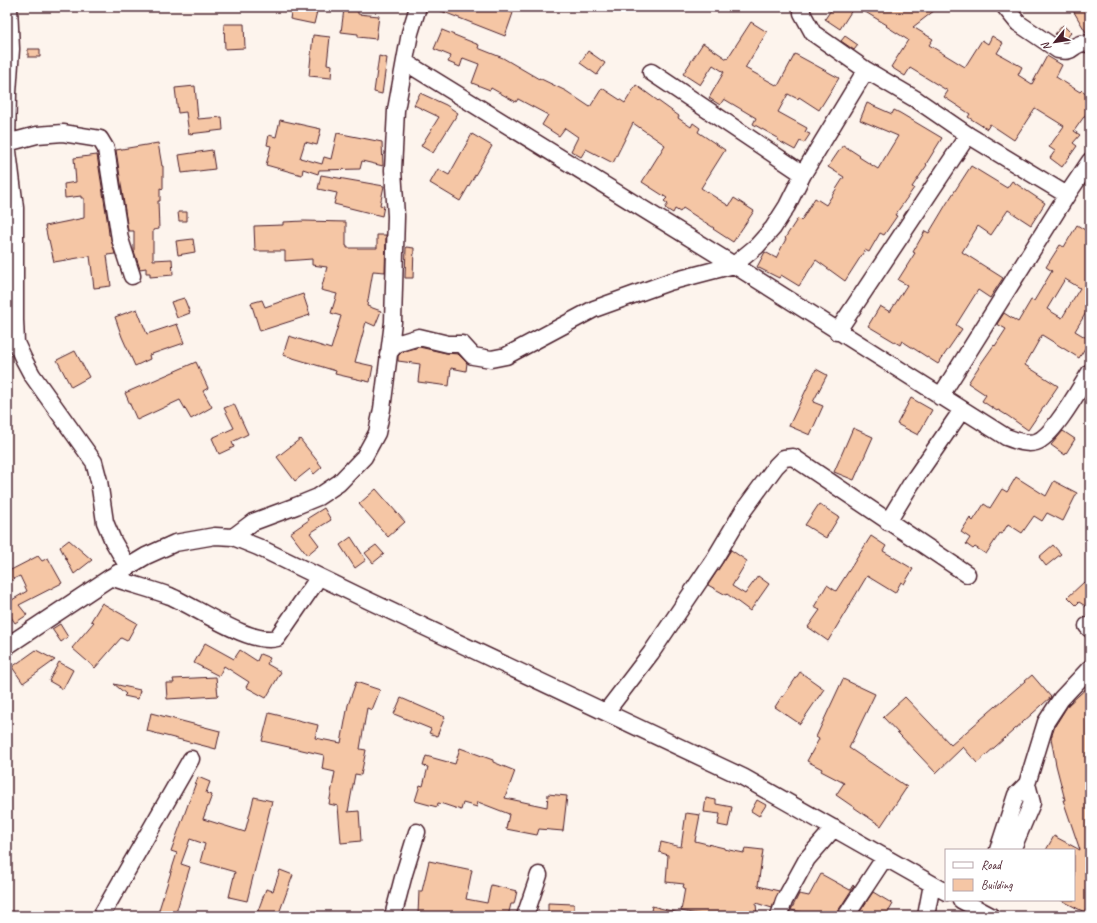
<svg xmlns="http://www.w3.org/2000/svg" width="1097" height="923" font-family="Caveat,sans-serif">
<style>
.building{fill:#f5c6a5;stroke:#4a1f2b;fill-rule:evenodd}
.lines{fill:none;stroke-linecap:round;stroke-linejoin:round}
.minor-casing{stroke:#4a1f2b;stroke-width:19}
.minor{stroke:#fff;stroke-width:16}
</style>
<rect width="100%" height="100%" fill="#fdf4ed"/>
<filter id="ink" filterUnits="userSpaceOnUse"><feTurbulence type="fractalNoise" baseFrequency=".025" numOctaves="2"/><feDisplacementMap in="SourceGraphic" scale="8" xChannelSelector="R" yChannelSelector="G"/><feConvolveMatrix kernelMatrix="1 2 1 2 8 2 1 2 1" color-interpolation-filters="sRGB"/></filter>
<g filter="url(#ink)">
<path class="building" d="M292,7H318L314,24L290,19Z
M431,7H498L513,13L505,36Z
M833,7H854L840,29L825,19Z
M857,7H939L913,27L933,39L929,45L965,67L982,40L988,44L992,36L1003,43L997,53L1022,67L1018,75L1032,84L1047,56L1062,65L1056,77L1080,92L1082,90L1090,97V108L1074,131L1080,135L1073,143L1077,146L1062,167L1050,158L1055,151L1049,147L1064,126L1035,108L1014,140L990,124L987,129L968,117L970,114L944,97L948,91L910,68L905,76L891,67L908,40L886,26L887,25Z
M1071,7H1090V34H1087Z
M344,9L358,11V14L379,16L376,39L358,37V34L341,32Z
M751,22L767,32L745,68L778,86L795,54L839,78L819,110L799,97L798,99L788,94L778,112L807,128L805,132L810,134L804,143L800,141L795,150L777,140L778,138L753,124L756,118L724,99L720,105L709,98L724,72L713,65L700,85L683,74L703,43L727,59Z
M224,24H244L245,48L225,49Z
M1063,25L1071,33L1064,41L1055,34Z
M442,30L479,45L478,48L503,58L539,79V78L566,91L590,107L602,88L625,103L636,85L679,116L678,118L691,127L693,123L700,128L698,132L725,150L701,188L729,206L734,198L754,211L733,242L713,229L714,228L683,208L680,212L675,209L673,213L665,208L668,204L664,201L667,198L642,182L665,145L633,123L613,163L586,149L581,157L571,151L578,137L565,128L559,136L542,125L548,115L518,99L516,102L491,88L490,90L472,83L479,64L463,58L460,67L448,62L451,56L434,49Z
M313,35L330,37L327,64L332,65L331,78L309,76Z
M845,36L858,45L854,50L841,41Z
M28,49H40V57H28Z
M588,51L605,63L597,75L580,63Z
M379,56L387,58L382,94L374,92Z
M195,86L198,119L222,117L223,130L189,134L186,112L178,113L175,88Z
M420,93L446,105L458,113L433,153L421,146L439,117L414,105Z
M867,103L892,114L894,110L900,113L942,138L926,164L927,165L912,187L914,188L895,215L897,216L884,235L880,233L869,252L865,250L845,281L816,260L799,286L781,275L779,278L757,267L765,252L776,258L786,239L785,238L798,218L801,221L815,198L826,205L844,177L828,167L843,145L860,156L859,157L878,169L898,136L860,120Z
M280,120L321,129L317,145L305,142L300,158L322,164L324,157L331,159L337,133L382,142L383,166L362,161L360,169L319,170L318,174L303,169L302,175L266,165L271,146L267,145L269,135L276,137Z
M472,134L492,146L460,201L430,183L438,169L449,175Z
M158,143L162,166H163V189L160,188V201H158L159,229L153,230V260L172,259L173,275L150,277V273H146V268L140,269L134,251V231H128L116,150Z
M212,150L215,169L182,173L179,155Z
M97,155L108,225L109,235H110L115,254L107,255L111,286L94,288L90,256L54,262L49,240H48L45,226L84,218V198H81V196L65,198L64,184L76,182L74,158Z
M971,166L1007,188L1012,181L1045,203L1031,225L1008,210L991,235L978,226L962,252L1003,278L990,298L978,290L956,325L962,329L938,364L902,341L900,345L868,326L880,306L890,312L907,285L898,280L915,253L913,252L925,231L929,233L947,203Z
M321,175L384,186L380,205L384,206L382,216L334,204L337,193L318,189Z
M178,212H187V221H179Z
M304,221L346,222V246H347V248H377V235H386L385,272L373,271L367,306L381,311L375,326L366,322L355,362L373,366L370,382L335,374L336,371L283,355L289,336L331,349L341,316L331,313L337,294L321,290L327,267L312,265V259L285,261V251H255L254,226L283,225V222Z
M1077,225L1090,233V306L1075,331L1090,340L1079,358L1042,335L1025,365L1058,386L1028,430L1008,416L998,410L997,411L982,401L986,395L968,383L982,362L994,345L995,346L1006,329L997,324L1004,313L1018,322L1031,300L1034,301L1052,271L1046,267L1060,245L1064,247ZM1065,279L1080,288L1062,318L1047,309Z
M193,239L195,252L178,255L176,241Z
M406,247L414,248L413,278H405Z
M303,294L310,315L260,331L251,303L262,300L265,307Z
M184,298L190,313L177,318L171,302Z
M137,309L147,334L177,324L184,343L149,355L150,359L135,366L122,337L115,317Z
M419,347L446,353L458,354L467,363L466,371L451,368L449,386L418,382L420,364L398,361V356L402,352Z
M75,351L89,377L71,387L57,360Z
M196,362L208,388L203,391L212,407L191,419L180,400L137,420L125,393Z
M816,369L827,375L813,402L823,406L810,435L789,426Z
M911,398L932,410L918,435L897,424Z
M234,404L248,434L232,442L234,447L219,454L212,438L234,428L224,408Z
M853,428L873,437L854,480L834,472Z
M1063,431L1075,439L1065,455L1051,445Z
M300,439L322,467L314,474L310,469L295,481L277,457Z
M1016,477L1046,496L1054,481L1077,493L1063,521L1047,513L1042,521L1034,516L1022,533L1008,524L1002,534L1000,533L986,554L975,547L973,549L966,544L970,538L961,532L970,518L973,521L984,504L990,508L1002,489L1007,492Z
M376,489L405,522L388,537L359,504Z
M819,504L839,517L826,538L805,525Z
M324,508L331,520L310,533L319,545L307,555L290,533L309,520L308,518Z
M871,536L886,546L883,551L913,569L904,584L901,582L895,593L867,576L828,641L808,627L820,610L814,607L827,585L836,591Z
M351,537L366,560L355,568L340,545Z
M69,540L92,560L74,574L60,547Z
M376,545L384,554L373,563L365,553Z
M1053,545L1061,554L1046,566L1039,557Z
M731,550L747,561L732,586L745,594L758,576L769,584L750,611L727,594L726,595L708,585Z
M38,556L42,561L48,558L62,583L19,605L27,615L15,623L7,611V603L27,591L20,576L7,582V572Z
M1084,582L1090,588V609L1079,602L1076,605L1068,597Z
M102,603L137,623L127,641L121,638L95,668L72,648L94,622L91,621Z
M60,624L68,637L61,642L52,629Z
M205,643L234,659L240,650L257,661L260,654L270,658L267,664L281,672L266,698L246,687L249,682L224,666L219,676L194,663Z
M36,650L55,660L23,683L12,667Z
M59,662L73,670L63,689L49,681Z
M800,672L824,689L800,724L775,707L782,696L783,697Z
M1032,675L1051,697L977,763L963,747L936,773L883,717L905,697L951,745Z
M216,677L218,696L167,699L166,683H174L173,679Z
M843,679L875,694L849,748L907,787L881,826L836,795L844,783L821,771L822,769L807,761L819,739L816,737Z
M356,682L380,690L372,710L367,708L360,749L366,750L361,775L355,774L348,812L359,811L361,841L341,843L338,806L329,804L335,772L322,769L324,755L262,741L269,713L318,725L315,738L341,743L348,705Z
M114,684L140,690L138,699L124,696L126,694Z
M1090,685V915L1061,900H1074V850H1046L1054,836L1080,850L1063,800H1065L1056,765L1051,738L1055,726L1068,705Z
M401,698L445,717L437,736L429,733L431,729L394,714Z
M151,713L220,731L216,749L147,731Z
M460,748L493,760V762L515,771L505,798L547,807L548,794L567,796L563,831L539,829L537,835L506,829L509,814L478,802L477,807L463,803L461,810L443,804L438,803L437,807L415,801L420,785L423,786L428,767L423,766L426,756L455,764Z
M198,777L210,782L206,793L212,795L203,819L245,832L254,797L272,801L247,901L229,897L235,872L200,862L205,844L190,839L181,864L190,867L175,916H157L177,853L171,851Z
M706,798L716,800V804L732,807L728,827L718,825L720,814L704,812Z
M757,800L766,805L759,816L751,811Z
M686,813L700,815L695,841L724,848V849L744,853L745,848L763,850L758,886L779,891L772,908L756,903L757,916H709L681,911L685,888L683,887L684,884L666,882L668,855L659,852L661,842L681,847Z
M429,861L472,870L466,899L487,903L491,885L517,891L514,904H511L508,916H492L483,914V916H450L418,914L419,891H422Z
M280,870L293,875L278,916H256L266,889L273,891Z
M821,874L850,890L853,885L854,886L838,911L837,916H819L791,910L799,894L809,896Z
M873,892L893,904L886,916H857Z
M548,903L574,904V916H548Z
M652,906L679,913V916H650Z"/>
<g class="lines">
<g class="minor-casing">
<path id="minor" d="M9,7L11,49L8,93L7,143L15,208V320L16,343L24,360L32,375L94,462L99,481L105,522L113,541L128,567
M802,7V13L813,33L866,70L917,100L968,135L1067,195
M1005,7L1018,23L1058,50C1074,53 1070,47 1080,44C1083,43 1087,44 1090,44
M405,62L734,265L1006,437C1014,440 1026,445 1036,442C1053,437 1080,388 1090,372
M651,72L803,174
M7,143L37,135L63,133L100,139L106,149L120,239L132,276
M837,332L968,135
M388,354L396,344L419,337L448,344H462L473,356L491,359L506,356L594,309L669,282L734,265L757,246L773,228L787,206L803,174L866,70
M940,397L1067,195L1090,161
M888,522L911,484L962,410
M233,537L253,522L296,506L318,497L339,483L364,457L377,433L382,409L393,322L396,216L393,170L396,110L410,33L418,7
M111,577C130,584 151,589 170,596C196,607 251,646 277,638L319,577
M1087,626L1090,629
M7,646L111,577L146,556L175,543L215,536L233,537L258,547L361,597L743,777L946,892
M606,712L651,653L715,558L743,511L776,466L784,458L793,457L967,574
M998,850L1016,795L1027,784
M1012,850L1032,803L1027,784L1046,722L1061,699L1090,668
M961,900L991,916
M101,916L191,759
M393,916L404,874L417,832
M525,916L539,875
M779,916L784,901L807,859L834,828
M846,916L885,857
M926,916L932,884"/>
</g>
<use href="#minor" class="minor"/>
</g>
</g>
<rect width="1097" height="923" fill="none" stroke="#fff" stroke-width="24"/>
<rect x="12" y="12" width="1073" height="899" fill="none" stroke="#4a1f2b" stroke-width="1.5" filter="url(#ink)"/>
<rect x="945" y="849" width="130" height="52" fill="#ffffff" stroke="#b7a5aa"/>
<rect x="953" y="862" width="20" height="6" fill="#ffffff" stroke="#b7a5aa"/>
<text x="981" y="869" font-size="12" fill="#4a1f2b">Road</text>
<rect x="953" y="879" width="20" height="12" fill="#f5c6a5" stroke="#b7a5aa"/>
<text x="981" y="889" font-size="12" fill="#4a1f2b">Building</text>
<g transform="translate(1055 42) rotate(240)" stroke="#ffffff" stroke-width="3" paint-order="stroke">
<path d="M0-3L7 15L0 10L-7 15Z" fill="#4a1f2b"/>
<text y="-6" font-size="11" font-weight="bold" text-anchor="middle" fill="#4a1f2b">N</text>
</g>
</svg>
